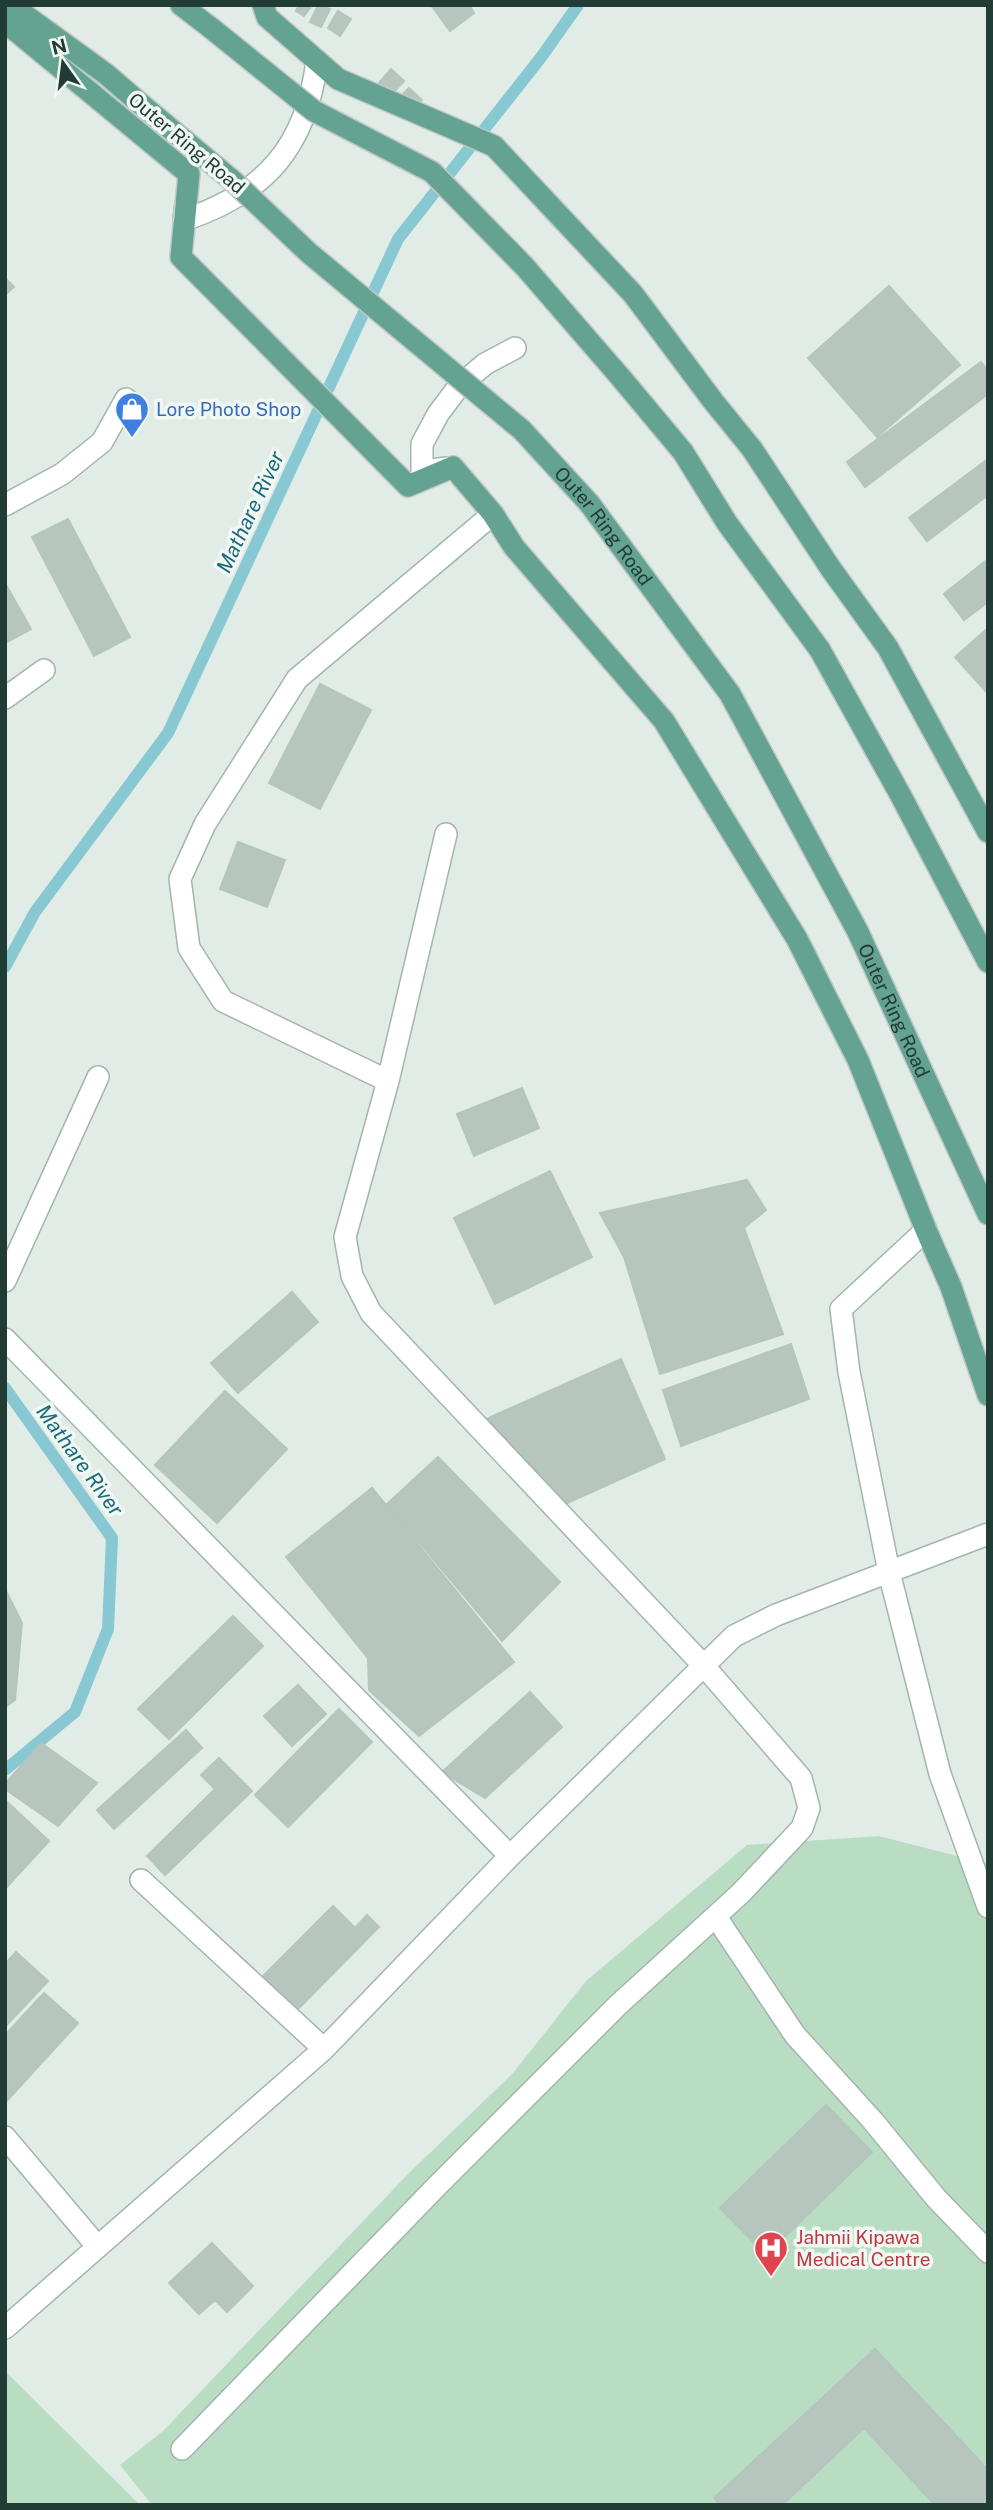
<svg xmlns="http://www.w3.org/2000/svg" width="993" height="2510" font-family="'Public Sans',sans-serif">
<style>
.green{fill:#b9ddc2}
.lines{fill:none;stroke-linecap:round;stroke-linejoin:round}
.stream{stroke:#87c8d2;stroke-width:12}
.building{fill:#b6c6bf;stroke:#b3c5bd;stroke-width:2}
.minor-casing{stroke:#a4b4ae;stroke-width:24}
.major-casing{stroke:#c1c8c6;stroke-width:24}
.minor{stroke:#fff;stroke-width:21}
.major{stroke:#64a291;stroke-width:21}
.major-bridge-casing{stroke:#c1c8c6;stroke-width:24;stroke-linecap:butt}
.major-bridge{stroke:#64a291;stroke-width:21}
.labels{text-anchor:middle;dominant-baseline:central;stroke-width:7;stroke-linejoin:round;paint-order:stroke}
.street-label{font-size:19px;fill:#213c34;stroke:#f1f8f4}
.shop-label{font-size:19px;fill:#366cbe;stroke:#f1f8f4;text-anchor:start}
.health-label{font-size:19px;fill:#be3a42;stroke:#f1f8f4;text-anchor:start}
.water-label{font-size:21px;font-style:italic;fill:#1a6b79;stroke:#f1f8f4}
</style>
<rect width="100%" height="100%" fill="#e1ece7"/>
<path class="green" d="M879,1836L988,1864V2505H152L120,2465L163,2431L408,2174L513,2073L586,1981L747,1845Z
M5,2371L140,2505H5Z"/>
<g class="lines">
<path class="stream" d="M5,967L35,912L168,733L398,239L542,56L578,5
M5,1388L112,1538L108,1629L75,1712L5,1770"/>
</g>
<path class="building" d="M299,5H312L304,16L296,11Z
M318,5L330,9L321,27L310,22Z
M431,5H469L474,13L450,31Z
M338,11L351,19L340,36L328,28Z
M391,69L404,81L391,95L379,83Z
M409,88L422,100L411,112L398,99Z
M5,278L14,287L5,295Z
M889,286L960,365L877,437L808,358Z
M981,362L988,371V394L865,487L847,462Z
M988,459V495L927,541L909,518Z
M68,519L130,637L94,656L32,537Z
M988,559V602L964,620L944,594Z
M5,583L31,629L5,643Z
M988,628V694L955,657Z
M320,684L371,710L320,809L269,783Z
M238,842L285,860L267,907L220,889Z
M522,1088L539,1128L474,1156L457,1114Z
M550,1171L592,1257L495,1304L454,1218Z
M747,1180L766,1210L744,1228L783,1334L660,1374L624,1257L600,1213Z
M292,1292L318,1322L238,1393L211,1363Z
M791,1344L809,1399L681,1446L663,1390Z
M621,1359L665,1459L565,1504L484,1420Z
M225,1391L287,1449L217,1523L155,1465Z
M438,1457L560,1582L502,1641L387,1504Z
M372,1488L514,1662L419,1736L369,1690L368,1658L286,1557Z
M5,1589L22,1623L15,1700L5,1707Z
M233,1616L263,1646L169,1739L138,1709Z
M298,1685L326,1714L292,1746L264,1716Z
M530,1692L562,1727L485,1798L442,1772Z
M339,1709L372,1742L288,1827L255,1795Z
M186,1730L202,1748L114,1829L97,1810Z
M41,1743L97,1783L58,1826L5,1789V1784Z
M219,1758L252,1791L165,1875L147,1856L215,1789L201,1775Z
M5,1800L49,1841L5,1889Z
M333,1906L355,1928L367,1915L379,1927L297,2010L263,1976Z
M16,1952L48,1981L5,2027V1964Z
M44,1993L78,2023L5,2103V2035Z
M826,2105L872,2152L766,2255L720,2208Z
M212,2243L253,2286L227,2312L215,2300L199,2314L169,2283Z
M875,2349L988,2470V2505H935L864,2428L782,2505H721L714,2498Z"/>
<g class="lines">
<g class="minor-casing">
<path id="minor" d="M186,204L184,220C265,193 306,147 317,61
M447,468L422,471V444L438,414L459,386L485,364L515,348
M5,505L62,474L102,442L126,399
M5,698L44,670
M388,1081L223,1001L189,948L180,879L205,824L297,679L493,514
M926,1230L841,1309L849,1372L889,1572L940,1774L988,1907
M5,1281L98,1077
M5,1339L510,1856
M141,1880L324,2049
M716,1917L795,2035L873,2121L936,2198L988,2252
M5,2137L97,2246
M5,2328L324,2049L510,1856L734,1636L776,1615L988,1534
M182,2449L437,2186L618,2005L741,1893L802,1828L809,1808L801,1778L704,1666L371,1313L352,1276L345,1237L388,1081L446,834"/>
</g>
<g class="major-casing">
<g id="major">
<path d="M11,5L106,74L142,105"/>
<path d="M181,5L211,28"/>
<path d="M263,5L267,17L338,79L494,146L633,294L713,401L752,449L831,569L888,648L988,832"/>
<path d="M5,22L189,174L181,257L408,486L453,467L493,514L514,547L664,721L797,939L858,1060L926,1230L951,1287L988,1395"/>
<path d="M622,379L683,452L727,523L820,650L901,796L988,962"/>
<path id="s1" d="M522,430L589,503L730,694L858,932L988,1214"/>
</g>
</g>
<use href="#minor" class="minor"/>
<use href="#major" class="major"/>
<g class="major-bridge-casing">
<path id="major-bridge" d="M211,28L314,111L432,172L525,267L622,379
M142,105L233,181L309,253L522,430"/>
</g>
<use href="#major-bridge" class="major-bridge"/>
</g>
<defs>
<g id="shop-pin" transform="scale(1.75)"><path d="M0 17L-7.5 6A9.5 9.5 0 1 1 7.5 6Z" fill="#3f7fe0" stroke="#f1f8f4"/><path d="M-5-2.5h2.3a2.7 3.5 0 0 1 5.4 0H5L5.5 6h-11ZM-1.5-2.5h3a1.5 2.3 0 0 0-3 0Z" fill="#fff"/></g>
<g id="hospital-pin" transform="scale(1.75)"><path d="M0 17L-7.5 6A9.5 9.5 0 1 1 7.5 6Z" fill="#e0444e" stroke="#f1f8f4"/><path d="M-5-5h3v3.5h4V-5h3V5h-3V1.5h-4V5h-3Z" fill="#fff"/></g>
</defs>
<g fill-rule="evenodd">
<use href="#shop-pin" x="132" y="409"/>
<use href="#hospital-pin" x="771" y="2248"/>
</g>
<g class="labels">
<g class="street-label">
<text transform="translate(187 143) rotate(40)">Outer Ring Road</text>
<text stroke="none"><textPath href="#s1" startOffset="126">Outer Ring Road</textPath></text>
<text stroke="none"><textPath href="#s1" startOffset="693">Outer Ring Road</textPath></text>
</g>
<g class="shop-label">
<text x="156" y="409">Lore Photo Shop</text>
</g>
<g class="health-label">
<text x="796" y="2237">Jahmii Kipawa<tspan x="796" dy="22">Medical Centre</tspan></text>
</g>
<g class="water-label">
<text transform="translate(250 512) rotate(-65)">Mathare River</text>
<text transform="translate(80 1460) rotate(54)">Mathare River</text>
</g>
</g>
<rect width="993" height="2510" fill="none" stroke="#213c34" stroke-width="14"/>
<g transform="translate(63 63) rotate(346)" stroke="#f1f8f4" stroke-width="5" paint-order="stroke">
<path d="M0-5L12 26L0 18L-12 26Z" fill="#213c34"/>
<text y="-10" font-size="19" font-weight="bold" text-anchor="middle" fill="#213c34">N</text>
</g>
</svg>
